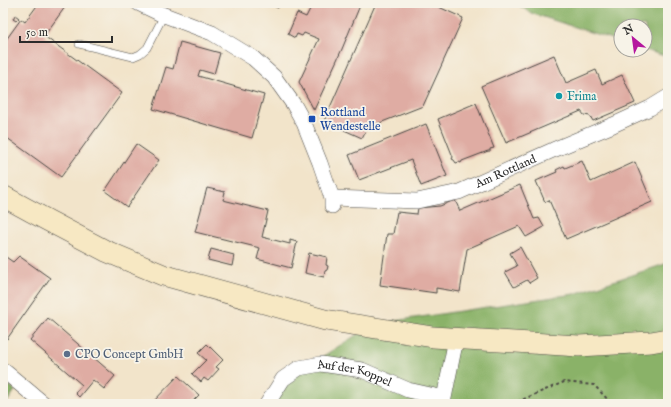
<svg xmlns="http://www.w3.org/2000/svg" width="671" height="407" font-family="'IM FELL English',serif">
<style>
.forest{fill:#8ab268;stroke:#5a6e4a}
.building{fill:#dfaca3}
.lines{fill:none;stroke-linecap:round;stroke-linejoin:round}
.service-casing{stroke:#494743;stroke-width:8}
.minor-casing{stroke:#494743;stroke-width:16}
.secondary-casing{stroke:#494743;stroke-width:22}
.path{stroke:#494743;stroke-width:2;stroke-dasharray:3 3;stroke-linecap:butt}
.service{stroke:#fff;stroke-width:7}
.minor{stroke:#fff;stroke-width:15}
.secondary{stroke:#f7e8c3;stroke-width:21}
.culture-dot{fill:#0f9aa8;stroke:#f7f3e8;stroke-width:1.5}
.transit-dot{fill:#1a4fb4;stroke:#f7f3e8;stroke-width:1.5}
.service-dot{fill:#5c6f8a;stroke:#f7f3e8;stroke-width:1.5}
.labels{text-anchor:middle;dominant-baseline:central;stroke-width:3.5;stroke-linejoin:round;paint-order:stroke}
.culture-label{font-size:12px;fill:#0d838f;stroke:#f7f3e8;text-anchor:start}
.transit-label{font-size:12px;fill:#164399;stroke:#f7f3e8;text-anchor:start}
.street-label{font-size:12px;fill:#2b2b2b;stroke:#f7f3e8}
.service-label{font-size:12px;fill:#4e5e75;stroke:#f7f3e8;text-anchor:start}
</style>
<rect width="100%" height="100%" fill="#f7f3e8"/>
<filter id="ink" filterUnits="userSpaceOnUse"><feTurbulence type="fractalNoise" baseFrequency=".025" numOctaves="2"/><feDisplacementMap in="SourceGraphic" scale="8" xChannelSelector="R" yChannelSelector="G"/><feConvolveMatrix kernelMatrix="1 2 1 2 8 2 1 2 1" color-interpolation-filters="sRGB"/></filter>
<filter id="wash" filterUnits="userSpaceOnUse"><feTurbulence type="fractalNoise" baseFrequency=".012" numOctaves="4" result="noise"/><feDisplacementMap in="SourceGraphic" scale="16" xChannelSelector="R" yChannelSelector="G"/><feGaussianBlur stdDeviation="0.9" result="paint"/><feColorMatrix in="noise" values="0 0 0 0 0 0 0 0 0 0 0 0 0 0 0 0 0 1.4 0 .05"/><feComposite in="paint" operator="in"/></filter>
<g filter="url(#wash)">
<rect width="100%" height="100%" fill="#f2e4ca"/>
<path class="forest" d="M515,3H668V57L645,50V26H621V42L531,13Z
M668,263V404H268L284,375L320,358L374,324L574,294Z
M3,380L15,390L6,404H3Z"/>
<g id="blocks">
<path class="building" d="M39,3H68L44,36L122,93L61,177L3,135V44L21,19L25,22Z
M266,3H280L278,8Z
M313,3H361L342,49L314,110L299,82L319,39L304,33L302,36L297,34L295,38L288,34L297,13L306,17Z
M376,3H430L463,18L423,106L377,124L370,122L362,138L324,121Z
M15,15L19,18L16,21L13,19Z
M180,42L220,53L214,74L200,70L198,76L264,95L252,138L153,109L166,67L173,69Z
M554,55L566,83L596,70L602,84L622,75L635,103L593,121L590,116L584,115L581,111L506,143L481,86Z
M476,103L494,148L490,149V151H488L462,161L461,163L459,162L456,163L454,160L452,159L453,157L438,119Z
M426,124L447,176L421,186L411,160L359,180L349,155Z
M136,144L159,160L127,207L105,191Z
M582,161L591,182L635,162L652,202L566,239L549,200L545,202L536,181L557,172L556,170L564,166L565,168Z
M520,185L534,219L539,218L544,227L526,237L519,226L467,249L460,292L436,288V293L380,285L387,234H393L397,212L417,214L418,208L440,206L455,200L460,211Z
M207,188L225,192L223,200L268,211L262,237L290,244V240L297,242L291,268L257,259L260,248L195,232Z
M520,247L537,278L529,283L527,280L514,287L505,272L517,266L510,253Z
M211,249L234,255L232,266L208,260Z
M309,253L327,257L326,265L328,266L327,270L325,271L324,277L305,273Z
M3,255L13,262L19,256L50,278L7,339L3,336Z
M48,318L115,376L104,389L93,380L79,397L75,393L82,385L30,340Z
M207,344L223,360L216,367L219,369L208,381L204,378L201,382L192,374L206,360L198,353Z
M178,376L199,395L190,404H151Z"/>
</g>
</g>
<g filter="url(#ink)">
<use href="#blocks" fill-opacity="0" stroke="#494743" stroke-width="1"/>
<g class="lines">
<g class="service-casing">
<path id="service" d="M79,44L133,57L140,54L147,48L164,15"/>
</g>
<g class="minor-casing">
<g id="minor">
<path d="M138,3L159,13L212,33L253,58L274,77L294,105L304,123L320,163L332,198V206"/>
<path id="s1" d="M332,198L417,201L459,192L553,150L613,125L650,108L668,97"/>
<path d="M3,370L44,404"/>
<path id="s2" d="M267,404L283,379L299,368L321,364L362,370L408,390L444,398L456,339"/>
</g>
</g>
<g class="secondary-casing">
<path id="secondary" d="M3,196L47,220L106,251L163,275L325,320L433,337L579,346L651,342L668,339"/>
</g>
<path class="path" d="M512,404L564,382L594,385L612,404"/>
<use href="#service" class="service"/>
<use href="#minor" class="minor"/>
<use href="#secondary" class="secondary"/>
</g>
</g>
<circle class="culture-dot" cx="559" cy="96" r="4"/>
<rect class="transit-dot" x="308" y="115" width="8" height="8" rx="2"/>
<circle class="service-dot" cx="67" cy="354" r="4"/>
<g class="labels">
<g class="culture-label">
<text x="567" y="96">Frima</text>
</g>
<g class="transit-label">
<text x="320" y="112">Rottland<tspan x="320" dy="14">Wendestelle</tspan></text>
</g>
<g class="street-label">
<text stroke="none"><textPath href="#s1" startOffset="179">Am Rottland</textPath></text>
<text stroke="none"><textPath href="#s2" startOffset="106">Auf der Koppel</textPath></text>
</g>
<g class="service-label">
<text x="75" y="354">CPO Concept GmbH</text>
</g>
</g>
<rect width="671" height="407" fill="none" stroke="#f7f3e8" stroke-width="16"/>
<g transform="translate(633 38) rotate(331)"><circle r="19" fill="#f7f3e8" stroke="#a5a39c"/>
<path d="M0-3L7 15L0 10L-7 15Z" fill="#b5179e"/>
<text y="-6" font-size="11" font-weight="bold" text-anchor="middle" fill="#2b2b2b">N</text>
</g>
<path d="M20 36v6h92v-6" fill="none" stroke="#2b2b2b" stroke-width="2"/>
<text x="26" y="36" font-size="12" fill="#2b2b2b" stroke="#f7f3e8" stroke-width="3" paint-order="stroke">50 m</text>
</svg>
